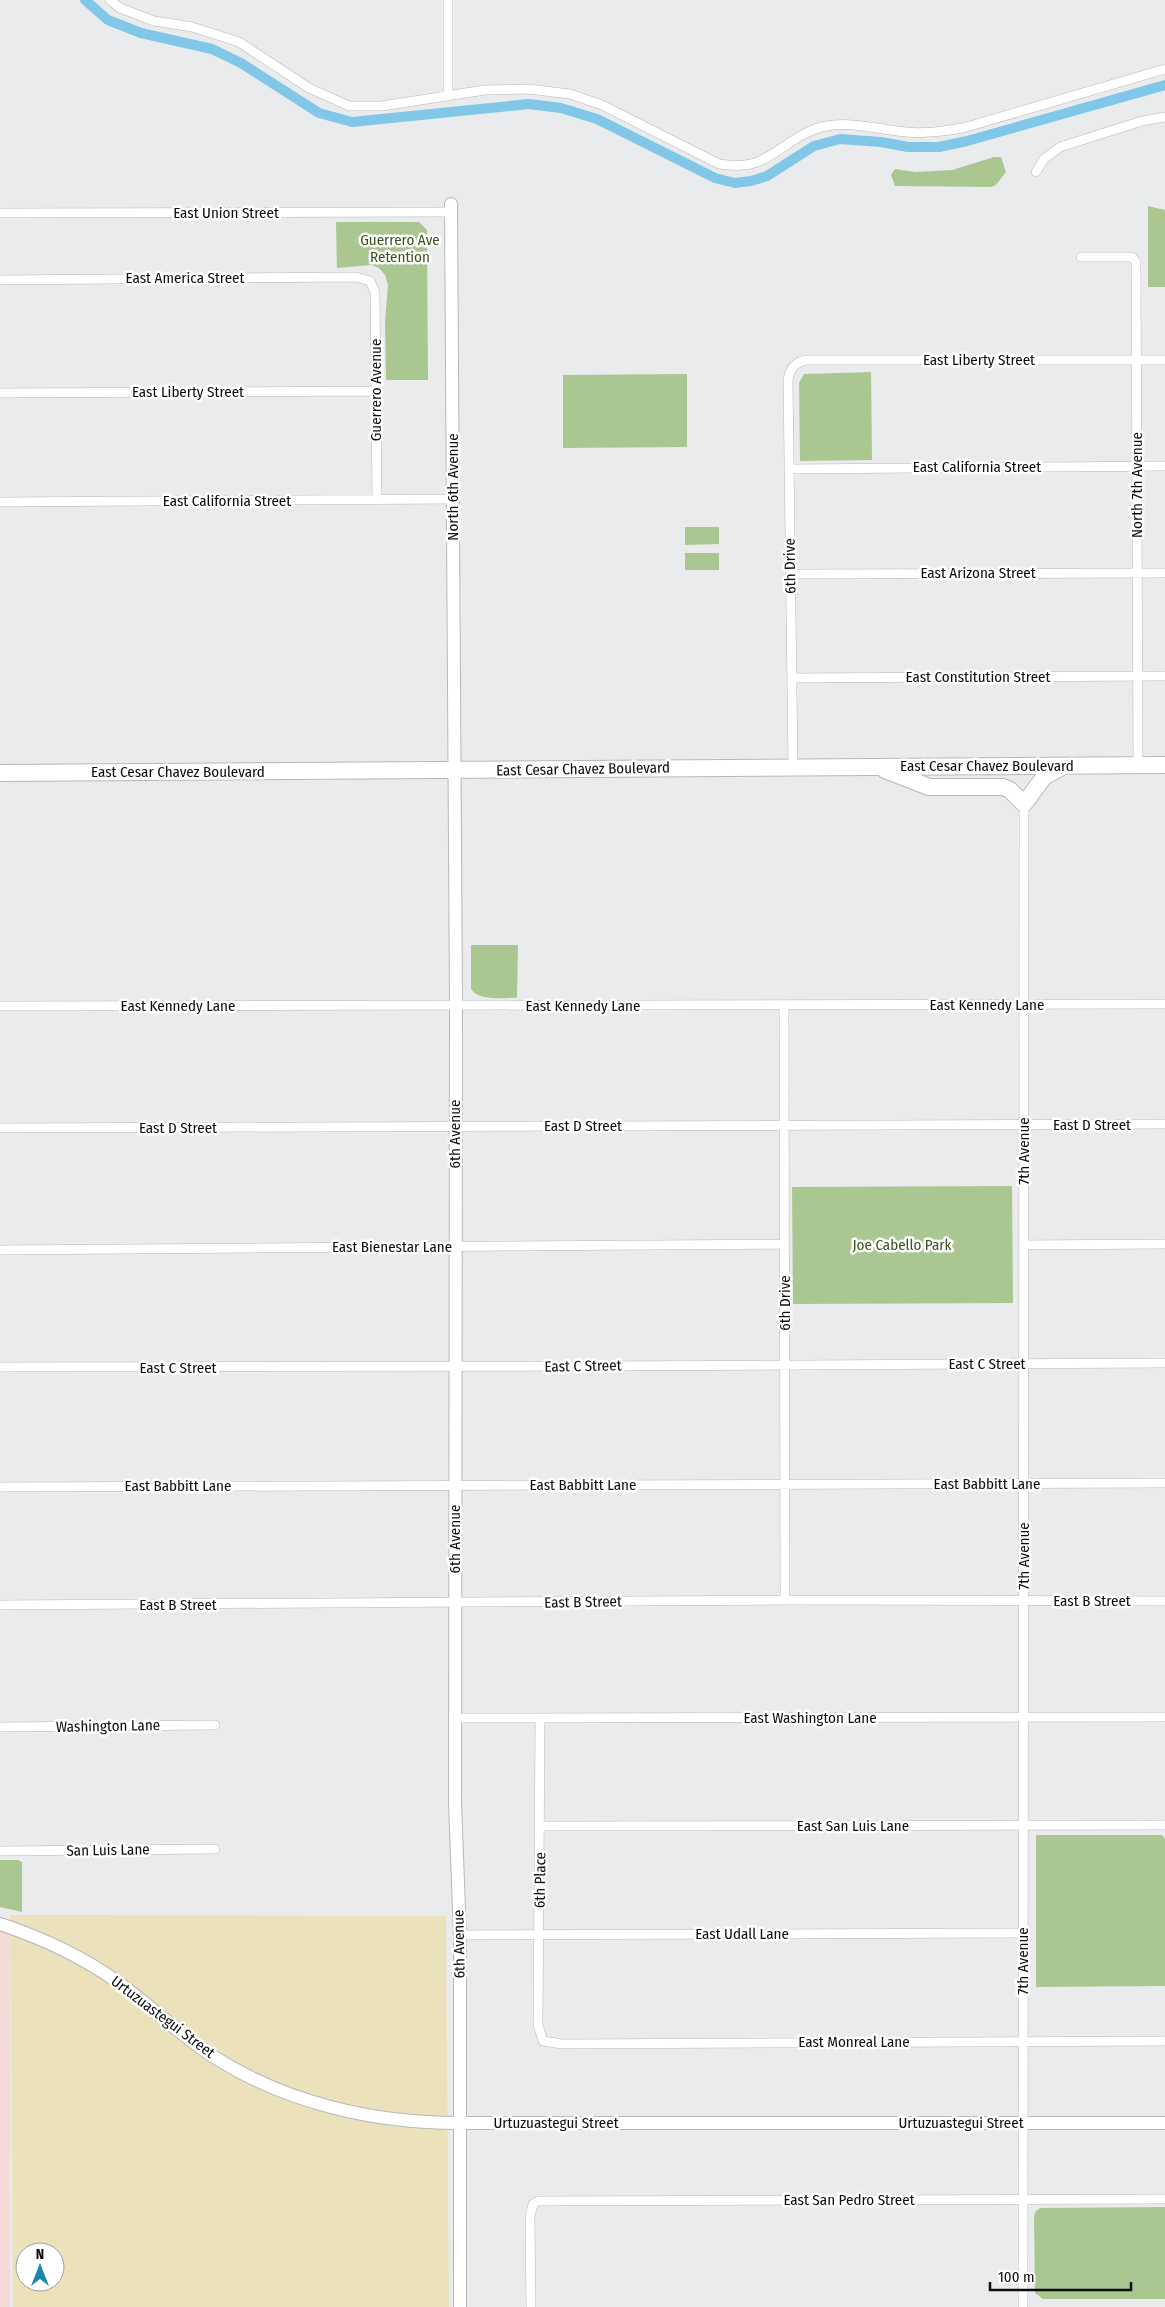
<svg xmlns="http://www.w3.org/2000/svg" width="1165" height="2307" font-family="'Fira Sans Condensed',sans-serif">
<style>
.industrial{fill:#f5dad8}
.green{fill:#aac792}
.sand{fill:#ebe2bc;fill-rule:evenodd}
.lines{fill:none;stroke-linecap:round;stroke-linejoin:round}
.canal{stroke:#81c7e8;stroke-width:10}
.street-casing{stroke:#b6b8b9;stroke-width:10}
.secondary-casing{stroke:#b6b8b9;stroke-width:14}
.highway-casing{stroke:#b6b8b9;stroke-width:18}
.street{stroke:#fff;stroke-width:9}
.secondary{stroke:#fff;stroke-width:12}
.highway{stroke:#fff;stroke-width:16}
.labels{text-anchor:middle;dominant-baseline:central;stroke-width:5;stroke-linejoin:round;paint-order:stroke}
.street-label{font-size:15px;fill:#0b0c0c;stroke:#fff}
.park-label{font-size:15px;fill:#395419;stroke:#fff}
</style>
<rect width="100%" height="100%" fill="#eaebed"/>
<path class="industrial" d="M0,1924L10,1927V2307H0Z"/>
<path class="green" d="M994,157H1001L1006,172L996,185L991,187L895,186L891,175L895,169L915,172L952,170Z
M1148,206L1165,210V287H1148Z
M336,222H419L427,230L428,380H386L385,321L388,285L385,275L379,268L371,265L337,268Z
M871,372L872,460L800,461L799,383L804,374Z
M687,374V447L563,448V375Z
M719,527V544L685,545V527Z
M685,553H719V570H685Z
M471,945H518L517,998C503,997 480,1002 471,989Z
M1012,1186L1013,1303L793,1304L792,1187Z
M1036,1835H1162L1165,1839V1986L1036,1987Z
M0,1860H18L22,1862V1912L0,1907Z
M1165,2207V2299H1043L1035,2293L1034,2216L1036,2211L1040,2208Z"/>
<path class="sand" d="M10,1915L446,1916L449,2307H13ZM25,2252H55V2282H25Z"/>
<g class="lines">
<path class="canal" d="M85,0L108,20L141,33L212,49L241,63L319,113L352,122L529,104L561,108L597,119L715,178L735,183L751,181L767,176L814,146L840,139L881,142L908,147H939L967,141L1165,85"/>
<g class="street-casing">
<path id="street" d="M110,0L120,8L154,21L192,27L239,42L309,88L349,106H382L485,90L528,89L570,94L602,105L719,164C732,166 747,167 760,161C783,150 800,131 826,126C853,121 880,130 906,132C925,134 944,131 963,128L1165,69
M448,0V95
M1036,172L1044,159L1060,147L1142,121L1165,117
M0,213L451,212
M1081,257H1132L1136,262L1138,765
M0,280L356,277L370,281L375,292L377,500
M0,393L376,391
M789,469L1165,466
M0,502L453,499
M791,574L1165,573
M792,678L1165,676
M793,767L788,380C790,368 795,362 807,360H1165
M0,1006L1165,1004
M784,1006L785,1600
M0,1128L1165,1124
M1023,1245L1165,1244
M0,1250L785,1244
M0,1367C388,1368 777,1365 1165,1363
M0,1487L1165,1483
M0,1605L785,1600L1165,1601
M455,1718L1165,1717
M540,1718L538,2025L543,2041L562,2044L1165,2041
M0,1727L215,1725
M540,1826L1165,1825
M0,1851L215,1849
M460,1935L1024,1933
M531,2307L530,2217L533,2204L538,2201L1165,2199
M1023,2307L1024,804"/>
</g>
<g class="secondary-casing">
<path id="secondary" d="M451,204L456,1006L455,1803L460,1935V2307
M0,1924C42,1938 83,1957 119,1983C151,2006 178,2033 211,2055C285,2103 373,2123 460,2123H1165"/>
</g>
<g class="highway-casing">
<path id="highway" d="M885,770L929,787H1003L1010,790L1024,804L1044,777L1062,767
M0,773L1165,765"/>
</g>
<use href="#street" class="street"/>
<use href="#secondary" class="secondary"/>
<use href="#highway" class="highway"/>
</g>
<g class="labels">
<g class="street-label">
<text x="226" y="213">East Union Street</text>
<text x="185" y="278">East America Street</text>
<text x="979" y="360">East Liberty Street</text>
<text transform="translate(376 390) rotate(-90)">Guerrero Avenue</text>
<text x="188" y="392">East Liberty Street</text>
<text x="977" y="467">East California Street</text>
<text transform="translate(1137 485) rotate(-90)">North 7th Avenue</text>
<text transform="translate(453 487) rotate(-90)">North 6th Avenue</text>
<text x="227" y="501">East California Street</text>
<text transform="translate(790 566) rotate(-91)">6th Drive</text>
<text x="978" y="573">East Arizona Street</text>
<text x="978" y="677">East Constitution Street</text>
<text x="987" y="766">East Cesar Chavez Boulevard</text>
<text transform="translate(583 769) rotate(-1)">East Cesar Chavez Boulevard</text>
<text x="178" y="772">East Cesar Chavez Boulevard</text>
<text x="987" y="1005">East Kennedy Lane</text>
<text x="178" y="1006">East Kennedy Lane</text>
<text x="583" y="1006">East Kennedy Lane</text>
<text x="1092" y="1125">East D Street</text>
<text x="583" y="1126">East D Street</text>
<text x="178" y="1128">East D Street</text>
<text transform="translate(455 1134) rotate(-90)">6th Avenue</text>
<text transform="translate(1024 1151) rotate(-90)">7th Avenue</text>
<text x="392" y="1247">East Bienestar Lane</text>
<text transform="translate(785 1303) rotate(-90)">6th Drive</text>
<text x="987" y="1364">East C Street</text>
<text transform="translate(583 1366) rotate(-1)">East C Street</text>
<text x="178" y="1368">East C Street</text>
<text x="987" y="1484">East Babbitt Lane</text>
<text x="583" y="1485">East Babbitt Lane</text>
<text x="178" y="1486">East Babbitt Lane</text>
<text transform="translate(455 1539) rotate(-90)">6th Avenue</text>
<text transform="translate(1024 1556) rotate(-90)">7th Avenue</text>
<text x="1092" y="1601">East B Street</text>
<text transform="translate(583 1602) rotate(-1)">East B Street</text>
<text x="178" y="1605">East B Street</text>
<text x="810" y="1718">East Washington Lane</text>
<text transform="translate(108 1726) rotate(-1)">Washington Lane</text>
<text x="853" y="1826">East San Luis Lane</text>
<text transform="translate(108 1850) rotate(-1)">San Luis Lane</text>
<text transform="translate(540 1880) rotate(-89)">6th Place</text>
<text x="742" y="1934">East Udall Lane</text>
<text transform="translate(459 1944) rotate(-91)">6th Avenue</text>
<text transform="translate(1023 1961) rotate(-90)">7th Avenue</text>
<text transform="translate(163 2017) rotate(37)">Urtuzuastegui Street</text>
<text x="854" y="2042">East Monreal Lane</text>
<text x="556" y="2123">Urtuzuastegui Street</text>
<text x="961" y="2123">Urtuzuastegui Street</text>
<text x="849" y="2200">East San Pedro Street</text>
</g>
<g class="park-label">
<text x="400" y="240">Guerrero Ave<tspan x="400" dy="17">Retention</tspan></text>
<text x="902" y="1245">Joe Cabello Park</text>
</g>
</g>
<g transform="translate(40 2267)"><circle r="24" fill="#ffffff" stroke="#9d9e9e"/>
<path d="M0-4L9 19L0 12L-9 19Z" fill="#1a87ae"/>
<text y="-8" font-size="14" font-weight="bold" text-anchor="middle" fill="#0b0c0c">N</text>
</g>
<path d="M990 2282v8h141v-8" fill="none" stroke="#0b0c0c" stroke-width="2.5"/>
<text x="998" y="2282" font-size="15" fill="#0b0c0c" stroke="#ffffff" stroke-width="4" paint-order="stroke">100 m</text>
</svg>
